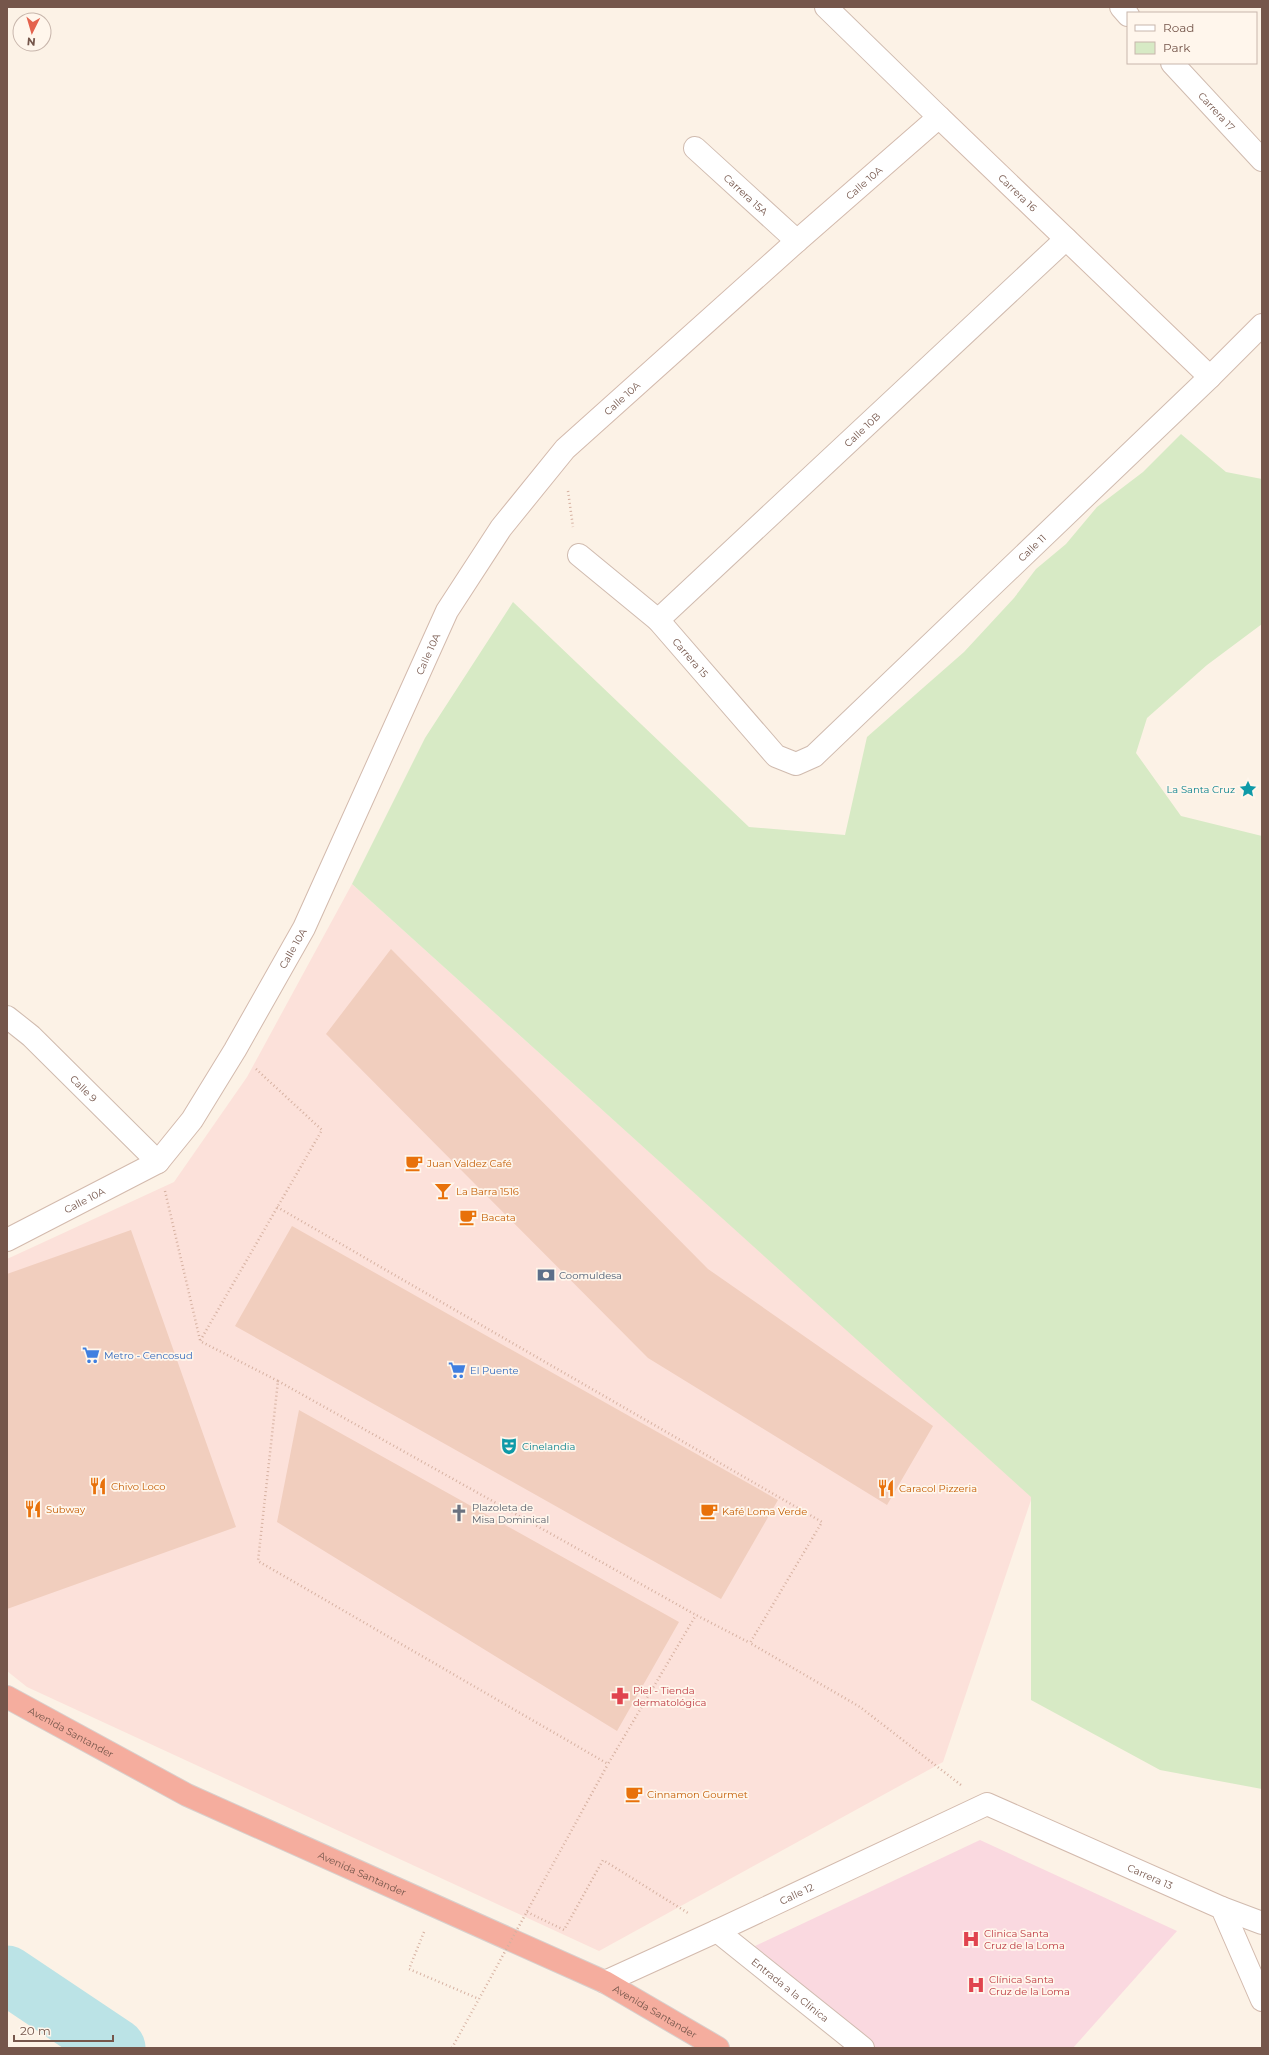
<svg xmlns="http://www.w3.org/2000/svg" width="1269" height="2055" font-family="Montserrat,sans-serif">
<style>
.commercial{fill:#fce1da}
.medical{fill:#fad9e0}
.green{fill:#d7eac5}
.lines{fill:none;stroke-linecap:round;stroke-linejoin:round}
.river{stroke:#bbe3e6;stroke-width:59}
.building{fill:#f1cebe}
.street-casing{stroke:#d0bbaf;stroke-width:24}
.secondary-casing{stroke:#d3baad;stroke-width:24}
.highway-casing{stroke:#d8d0cd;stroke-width:24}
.path{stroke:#d6b1a1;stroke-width:2.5;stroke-dasharray:1 3;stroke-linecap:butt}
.street{stroke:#fff;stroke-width:22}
.secondary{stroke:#fff;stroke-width:22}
.highway{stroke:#f5ad9e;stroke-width:22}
.path-bridge{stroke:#d6b1a1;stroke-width:2.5;stroke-dasharray:1 3;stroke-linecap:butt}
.labels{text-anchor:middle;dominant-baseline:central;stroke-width:3.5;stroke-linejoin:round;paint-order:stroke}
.street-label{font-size:10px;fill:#75564b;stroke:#fff6ec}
.culture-label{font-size:10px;fill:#0d838f;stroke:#fff6ec;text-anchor:end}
.food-label{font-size:10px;fill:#c56008;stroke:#fff6ec;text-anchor:start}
.service-label{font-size:10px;fill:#4e5e75;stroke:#fff6ec;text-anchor:start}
.shop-label{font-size:10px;fill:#366cbe;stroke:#fff6ec;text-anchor:start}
.worship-label{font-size:10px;fill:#5b616d;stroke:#fff6ec;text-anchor:start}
.health-label{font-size:10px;fill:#be3a42;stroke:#fff6ec;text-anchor:start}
</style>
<rect width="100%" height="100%" fill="#fcf2e6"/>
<path class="commercial" d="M352,884L1032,1497L943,1762L599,1951L27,1687L7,1671V1259L174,1182L247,1077Z"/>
<path class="medical" d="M980,1840L1177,1931L1073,2048H875L755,1946Z"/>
<path class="green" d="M1181,434L1226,472L1262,479V624L1207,665L1147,718L1136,753L1181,816L1262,836V1789L1160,1770L1031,1700V1497L352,884L425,738L513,602L749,827L845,835L867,737L964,652L1014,598L1036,569L1066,544L1097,507L1143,472Z"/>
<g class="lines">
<path class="river" d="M7,1975L116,2048"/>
</g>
<path class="building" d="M391,949L708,1269L933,1426L887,1505L648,1358L326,1034Z
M292,1226L778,1500L721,1599L235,1326Z
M131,1230L236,1527L7,1609V1274Z
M299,1410L679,1622L617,1731L277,1522Z"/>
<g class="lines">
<g class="street-casing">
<g id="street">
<path d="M826,7L939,117"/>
<path d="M1121,7L1128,15"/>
<path id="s1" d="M1172,63L1262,160"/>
<path id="s2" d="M695,148L797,241"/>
<path id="s3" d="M579,555L658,620L776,756L796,764L814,756L1210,377"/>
<path id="s4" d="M658,620L1066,239"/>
<path id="s5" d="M7,1017L31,1036L158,1162"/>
<path d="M1222,1908L1262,1923"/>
<path id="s6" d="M717,1931L863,2048"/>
</g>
</g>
<g class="secondary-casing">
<g id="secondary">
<path id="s7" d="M7,1240L158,1162L192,1120L235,1050L304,928L447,611L501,528L565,449L797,241L939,117L1210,377L1262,325"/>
<path id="s8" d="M605,1982L717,1931L987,1804L1222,1908L1262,2000"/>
</g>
</g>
<g class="highway-casing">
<g id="highway">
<path id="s9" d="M7,1697L187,1795L605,1982L718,2048"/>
</g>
</g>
<path class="path" d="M568,491L573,527
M256,1069L322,1130L200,1341L278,1381L258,1561L608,1764L696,1615
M165,1191L200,1340
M277,1207L822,1522L750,1643L860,1707L961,1785
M278,1381L696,1615L750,1643
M527,1912L564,1930L603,1860L688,1913
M424,1932L409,1969L479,1999"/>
<use href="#street" class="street"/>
<use href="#secondary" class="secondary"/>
<use href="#highway" class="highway"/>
<path class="path-bridge" d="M452,2048L608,1764"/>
</g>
<defs>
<g id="sight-bare" transform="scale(1.38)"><path d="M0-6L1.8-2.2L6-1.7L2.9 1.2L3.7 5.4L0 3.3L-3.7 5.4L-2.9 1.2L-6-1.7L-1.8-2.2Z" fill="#0f9aa8" stroke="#fff6ec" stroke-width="2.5" paint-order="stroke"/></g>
<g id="cafe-bare" transform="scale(1.38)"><path d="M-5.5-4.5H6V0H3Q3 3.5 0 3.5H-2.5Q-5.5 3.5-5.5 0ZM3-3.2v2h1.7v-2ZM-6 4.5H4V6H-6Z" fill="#e8710a" stroke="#fff6ec" stroke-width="2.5" paint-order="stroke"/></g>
<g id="bar-bare" transform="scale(1.38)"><path d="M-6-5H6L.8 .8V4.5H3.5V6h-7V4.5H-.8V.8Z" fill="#e8710a" stroke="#fff6ec" stroke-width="2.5" paint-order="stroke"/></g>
<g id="bank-bare" transform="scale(1.38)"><path d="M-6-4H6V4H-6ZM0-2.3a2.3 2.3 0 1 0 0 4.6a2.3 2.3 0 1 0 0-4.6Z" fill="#5c6f8a" stroke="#fff6ec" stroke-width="2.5" paint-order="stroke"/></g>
<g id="supermarket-bare" transform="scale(1.38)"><path d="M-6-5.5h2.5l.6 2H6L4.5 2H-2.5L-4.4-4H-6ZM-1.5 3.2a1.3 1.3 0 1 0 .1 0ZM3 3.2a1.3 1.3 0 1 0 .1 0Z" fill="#3f7fe0" stroke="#fff6ec" stroke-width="2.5" paint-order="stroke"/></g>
<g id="theatre-bare" transform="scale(1.38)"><path d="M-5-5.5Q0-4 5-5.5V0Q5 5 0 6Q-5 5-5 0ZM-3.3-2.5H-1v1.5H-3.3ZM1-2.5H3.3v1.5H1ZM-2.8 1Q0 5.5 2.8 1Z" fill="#0f9aa8" stroke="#fff6ec" stroke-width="2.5" paint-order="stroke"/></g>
<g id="restaurant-bare" transform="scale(1.38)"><path d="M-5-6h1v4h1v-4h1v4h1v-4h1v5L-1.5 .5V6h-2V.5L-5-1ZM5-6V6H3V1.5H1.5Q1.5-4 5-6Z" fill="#e8710a" stroke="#fff6ec" stroke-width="2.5" paint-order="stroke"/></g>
<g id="church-bare" transform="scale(1.38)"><path d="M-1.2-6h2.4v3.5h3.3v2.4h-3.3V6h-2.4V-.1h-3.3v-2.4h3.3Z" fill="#6b7280" stroke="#fff6ec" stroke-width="2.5" paint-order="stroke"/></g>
<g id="pharmacy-bare" transform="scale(1.38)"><path d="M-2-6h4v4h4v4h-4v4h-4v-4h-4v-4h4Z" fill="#e0444e" stroke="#fff6ec" stroke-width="2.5" paint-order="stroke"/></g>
<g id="hospital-bare" transform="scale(1.38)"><path d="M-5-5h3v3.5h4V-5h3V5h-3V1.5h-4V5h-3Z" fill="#e0444e" stroke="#fff6ec" stroke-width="2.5" paint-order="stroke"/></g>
</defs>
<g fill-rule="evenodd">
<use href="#sight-bare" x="1248" y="789"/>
<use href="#cafe-bare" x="414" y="1163"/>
<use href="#bar-bare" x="443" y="1191"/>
<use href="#cafe-bare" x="468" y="1217"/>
<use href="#bank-bare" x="546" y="1275"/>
<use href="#supermarket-bare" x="91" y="1355"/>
<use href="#supermarket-bare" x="457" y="1370"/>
<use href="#theatre-bare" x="509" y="1446"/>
<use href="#restaurant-bare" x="98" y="1486"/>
<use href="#restaurant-bare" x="886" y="1488"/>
<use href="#restaurant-bare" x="33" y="1509"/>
<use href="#cafe-bare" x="709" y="1511"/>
<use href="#church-bare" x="459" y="1513"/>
<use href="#pharmacy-bare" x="620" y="1696"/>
<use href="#cafe-bare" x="634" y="1794"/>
<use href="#hospital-bare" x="971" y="1939"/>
<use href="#hospital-bare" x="976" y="1985"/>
</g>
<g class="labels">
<g class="street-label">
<text stroke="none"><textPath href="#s1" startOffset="66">Carrera 17</textPath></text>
<text stroke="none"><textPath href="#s7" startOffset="1395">Calle 10A</textPath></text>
<text stroke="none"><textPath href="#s7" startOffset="1604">Carrera 16</textPath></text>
<text stroke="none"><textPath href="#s2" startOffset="69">Carrera 15A</textPath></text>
<text stroke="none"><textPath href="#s7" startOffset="1071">Calle 10A</textPath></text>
<text stroke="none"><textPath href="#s4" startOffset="279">Calle 10B</textPath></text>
<text stroke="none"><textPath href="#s3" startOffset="625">Calle 11</textPath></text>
<text stroke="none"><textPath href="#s7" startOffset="747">Calle 10A</textPath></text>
<text stroke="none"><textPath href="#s3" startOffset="152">Carrera 15</textPath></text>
<text stroke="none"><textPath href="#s7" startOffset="423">Calle 10A</textPath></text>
<text stroke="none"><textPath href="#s5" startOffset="105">Calle 9</textPath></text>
<text stroke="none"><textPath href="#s7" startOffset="87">Calle 10A</textPath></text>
<text stroke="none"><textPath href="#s9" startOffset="73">Avenida Santander</textPath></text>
<text stroke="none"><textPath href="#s9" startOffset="397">Avenida Santander</textPath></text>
<text stroke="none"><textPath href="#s8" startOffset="600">Carrera 13</textPath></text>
<text stroke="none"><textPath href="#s8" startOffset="211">Calle 12</textPath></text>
<text stroke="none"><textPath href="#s6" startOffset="94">Entrada a la Clínica</textPath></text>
<text stroke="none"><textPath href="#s9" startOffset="721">Avenida Santander</textPath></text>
</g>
<g class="culture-label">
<text x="1235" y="789">La Santa Cruz</text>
<text x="522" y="1446" text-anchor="start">Cinelandia</text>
</g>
<g class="food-label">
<text x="427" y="1163">Juan Valdez Café</text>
<text x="456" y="1191">La Barra 1516</text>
<text x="481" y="1217">Bacata</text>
<text x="111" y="1486">Chivo Loco</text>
<text x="899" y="1488">Caracol Pizzeria</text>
<text x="46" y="1509">Subway</text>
<text x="722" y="1511">Kafé Loma Verde</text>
<text x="647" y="1794">Cinnamon Gourmet</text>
</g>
<g class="service-label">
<text x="559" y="1275">Coomuldesa</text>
</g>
<g class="shop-label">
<text x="104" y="1355">Metro - Cencosud</text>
<text x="470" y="1370">El Puente</text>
</g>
<g class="worship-label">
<text x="472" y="1507">Plazoleta de<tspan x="472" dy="12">Misa Dominical</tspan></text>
</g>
<g class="health-label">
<text x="633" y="1690">Piel - Tienda<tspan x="633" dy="12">dermatológica</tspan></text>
<text x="984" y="1933">Clinica Santa<tspan x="984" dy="12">Cruz de la Loma</tspan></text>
<text x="989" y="1979">Clínica Santa<tspan x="989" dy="12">Cruz de la Loma</tspan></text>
</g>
</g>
<rect width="1269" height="2055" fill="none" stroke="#75564b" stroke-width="16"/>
<rect x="1127" y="12" width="130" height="52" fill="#fff6ec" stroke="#c8b6ac"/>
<rect x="1135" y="25" width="20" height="6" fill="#ffffff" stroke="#c8b6ac"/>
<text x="1163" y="32" font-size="12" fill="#75564b">Road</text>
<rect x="1135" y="42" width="20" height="12" fill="#d7eac5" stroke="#c8b6ac"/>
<text x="1163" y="52" font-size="12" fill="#75564b">Park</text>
<g transform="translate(32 32) rotate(185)"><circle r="19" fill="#fff6ec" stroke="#c8b6ac"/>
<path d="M0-3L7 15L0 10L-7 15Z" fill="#e4624d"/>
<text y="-6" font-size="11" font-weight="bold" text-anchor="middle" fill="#75564b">N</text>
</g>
<path d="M14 2035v6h99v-6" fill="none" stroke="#75564b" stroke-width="2"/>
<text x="20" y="2035" font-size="12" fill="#75564b" stroke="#fff6ec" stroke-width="3" paint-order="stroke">20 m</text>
</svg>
